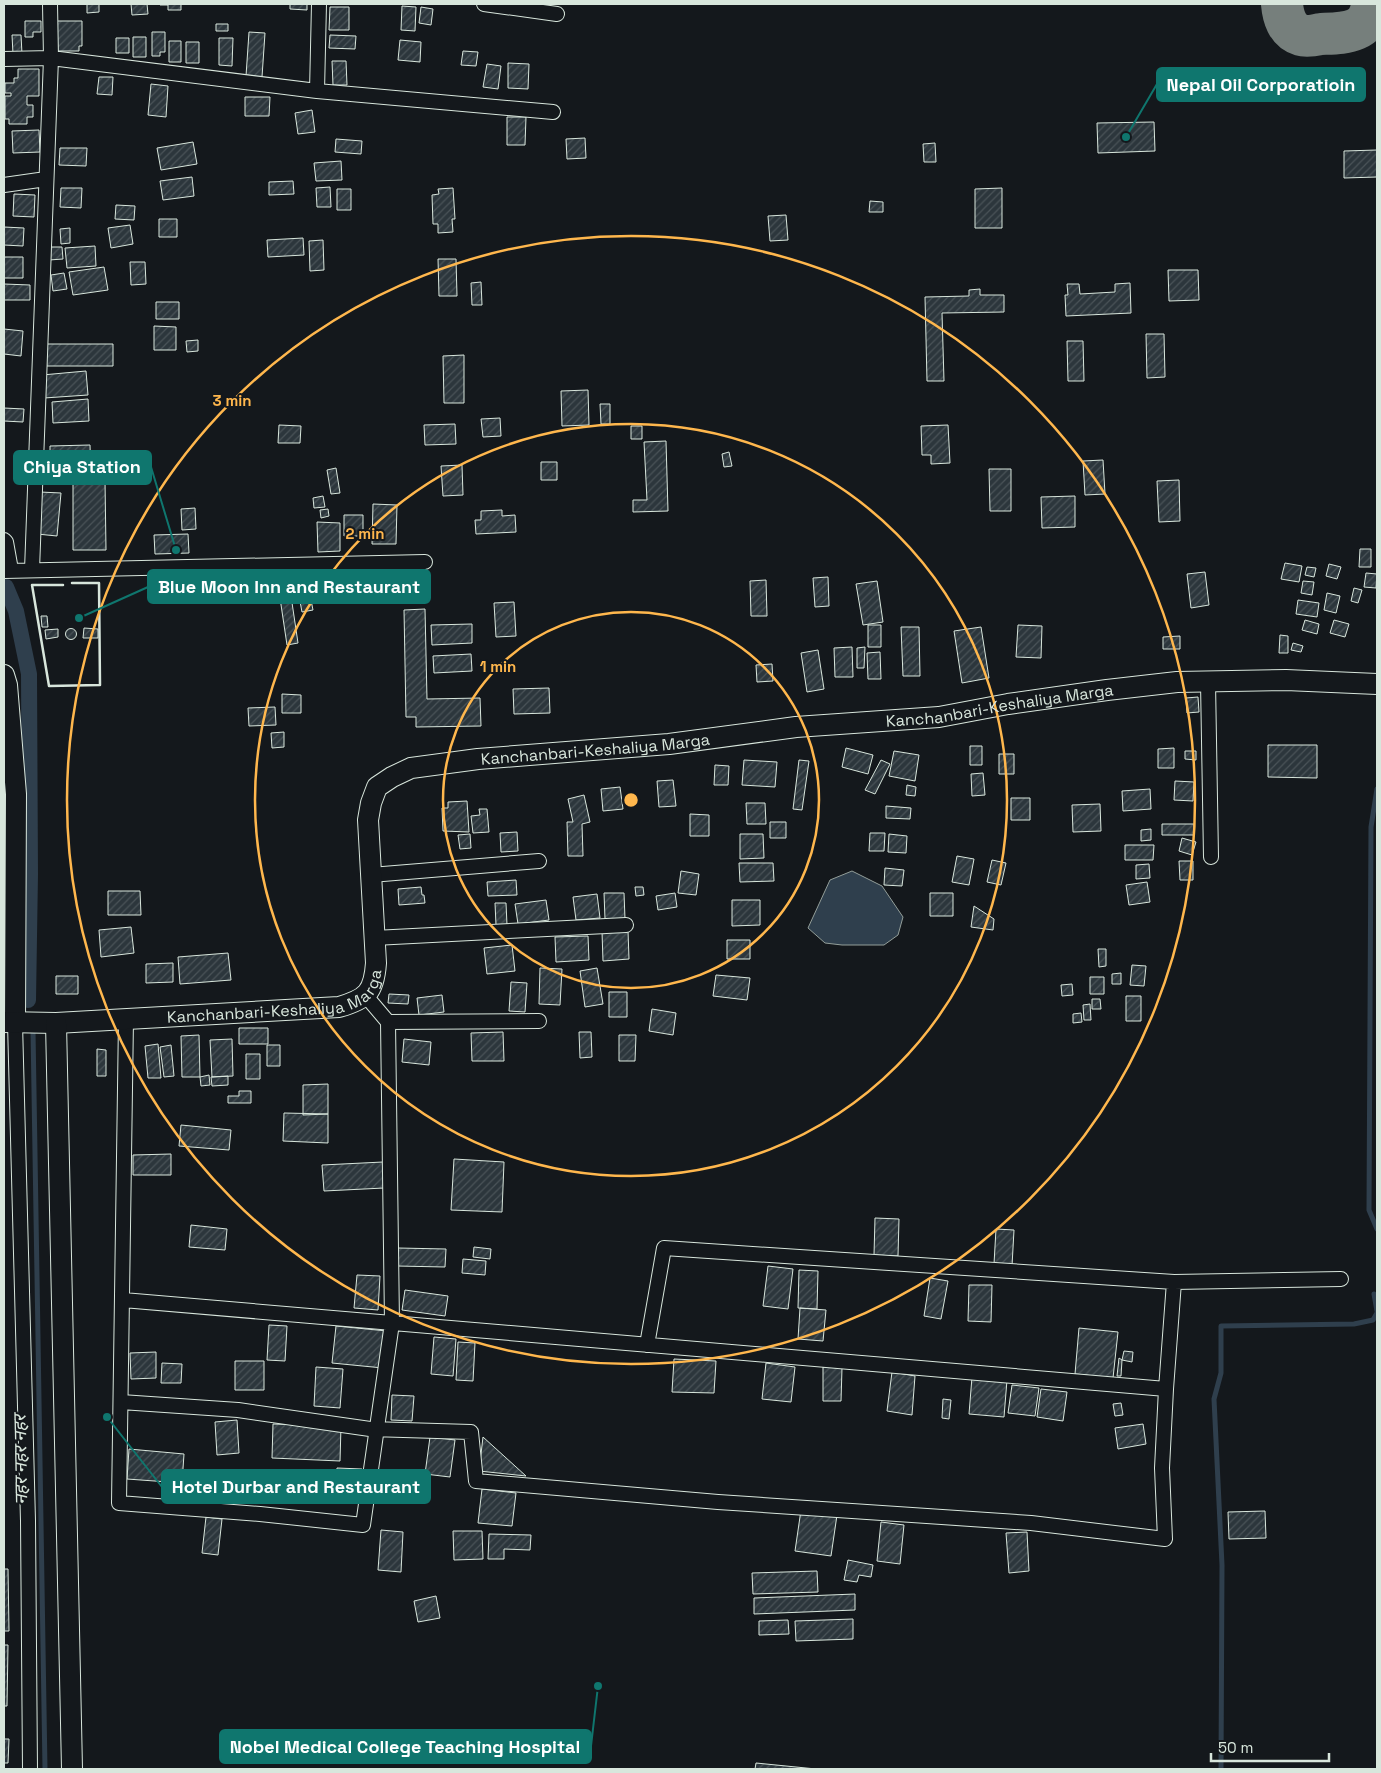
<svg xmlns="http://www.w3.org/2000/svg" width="1381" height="1773" font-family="'Space Grotesk','Noto Sans Devanagari',sans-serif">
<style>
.water{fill:#2f3f4d;stroke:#939e99}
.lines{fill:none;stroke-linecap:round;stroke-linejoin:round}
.stream{stroke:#2f3f4d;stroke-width:5}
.canal{stroke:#2f3f4d;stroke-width:16}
.taxiway{stroke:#767f7c;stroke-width:42}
.building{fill:url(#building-hatch);stroke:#d8e6dc}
.street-casing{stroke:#d8e6dc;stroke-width:16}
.secondary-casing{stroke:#d8e6dc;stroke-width:22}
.street{stroke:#14181c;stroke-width:14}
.secondary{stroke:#14181c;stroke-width:20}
.wall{stroke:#d8e6dc;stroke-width:2.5}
.ring{fill:none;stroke:#ffb74d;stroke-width:2.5}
.labels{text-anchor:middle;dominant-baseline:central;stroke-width:4;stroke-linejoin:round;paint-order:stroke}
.street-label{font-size:16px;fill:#d8e6dc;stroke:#14181c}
.water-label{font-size:18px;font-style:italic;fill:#d8e6dc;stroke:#14181c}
.centre{fill:#ffb74d;stroke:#14181c;stroke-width:2.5}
.ring-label{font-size:15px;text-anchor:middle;font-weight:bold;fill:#ffb74d;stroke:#14181c;stroke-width:4;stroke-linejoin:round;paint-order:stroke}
.leader{fill:none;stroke:#0f766e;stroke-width:2}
.callout-dot{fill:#0f766e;stroke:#14181c;stroke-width:2}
.callout{fill:#0f766e;stroke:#0f766e;stroke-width:2}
.callout-label{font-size:18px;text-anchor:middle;font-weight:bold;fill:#fff}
</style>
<defs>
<pattern id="building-hatch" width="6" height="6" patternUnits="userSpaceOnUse" patternTransform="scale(1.25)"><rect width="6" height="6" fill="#2c363c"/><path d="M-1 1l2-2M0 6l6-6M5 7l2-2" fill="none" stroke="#4a5358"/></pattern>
</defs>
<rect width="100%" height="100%" fill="#14181c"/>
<path class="water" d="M852,871L882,886L903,917L898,935L884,945H842L825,943L808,928L830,880Z"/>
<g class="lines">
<path class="stream" d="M1377,789L1371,827L1369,1210L1377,1229
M33,1030L45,1769
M1374,1294L1377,1311
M1221,1769L1222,1565L1214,1399L1221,1373V1326L1354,1324L1373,1320L1377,1313"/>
<path class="canal" d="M6,587L16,611L29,674L30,874L28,1000"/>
<path class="taxiway" d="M1282,4C1283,16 1287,31 1301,35C1307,37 1316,35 1321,34C1344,33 1369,34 1372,4"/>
</g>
<path class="building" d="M87,4H99V12L87,13Z
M131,4H147L148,14L132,15Z
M160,4H181V10H168V5H160Z
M290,4H307V10L290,9Z
M402,6L416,7L415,31L401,30Z
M330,7H349V30H329Z
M421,7L433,9L431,25L419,23Z
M25,21H41V32H33V37H25Z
M57,21H82V46H79V51H56Z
M216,24H228V31H216Z
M152,32H165V52H160V56H152Z
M249,32L265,33L262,77L246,76Z
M12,35H21L22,54H13Z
M330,35L356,36L355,49L329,48Z
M133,37H146V57H133Z
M116,38H129V53H116Z
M219,38H233L232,66L219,65Z
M400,40L421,42L420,62L398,60Z
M169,41H181V62H169Z
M186,42H199V63H186Z
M463,51L478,52L476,66L461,65Z
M332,61H346L347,85H333Z
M508,63L529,64L528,89L508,88Z
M487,64L501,66L498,89L483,87Z
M18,69H39V96H27V105H33V117H27V124H9V119H5V96H11V93H5V83H14V78H18Z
M99,77H113L112,95L97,94Z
M151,84L168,86L166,117L148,115Z
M245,97H270L269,116H245Z
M312,110L315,132L298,134L295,113Z
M507,117H526L525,145H507Z
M1154,122L1155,151L1098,153L1097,123Z
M39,130L40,152L13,153L12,131Z
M585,138L586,158L567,159L566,139Z
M336,139L362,141L361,154L335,152Z
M193,142L197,164L161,170L157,148Z
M935,143L936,162H924L923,144Z
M60,148H87L86,166L59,165Z
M1377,150V177L1344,178V151Z
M341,161L342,180L316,181L314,163Z
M192,177L194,196L163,200L160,181Z
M293,181L294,194L269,195V182Z
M330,187L331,207H317L316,188Z
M61,188H82L81,208L60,207Z
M453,188L455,219H452L453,232L438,233V224H433L432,195L439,194L438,189Z
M1002,188V228H975V189Z
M337,189H351V210H337Z
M14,194L35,195L34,217L13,216Z
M870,201L883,202V212H869Z
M116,205L135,206L134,220L115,219Z
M786,215L788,240L770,241L768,216Z
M159,219H177V237H159Z
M130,225L133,244L111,248L108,228Z
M4,227L24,228L23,246L4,245Z
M70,228V243L61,244L60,229Z
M303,238L304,255L268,257L267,240Z
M323,240L324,270L310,271L309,241Z
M95,246L96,266L67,268L65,248Z
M48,247H62L63,259L49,260Z
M4,257H23V278H4Z
M438,259H456L457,296H439Z
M130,262H145L146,284L131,285Z
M104,267L108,290L73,295L69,272Z
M1168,270H1198L1199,300L1169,301Z
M64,273L67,289L53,291L51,275Z
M481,282L482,305H472L471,283Z
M1130,283L1131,313L1066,316L1065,295H1068L1067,284H1079L1080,294L1115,292V284Z
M4,284L30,285V300H4Z
M980,289V295H1004V312L942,313L944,381H927L925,297L969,296V290Z
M156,302H179V319H156Z
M154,326L176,327V350H154Z
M4,329L23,331L21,356L4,354Z
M1146,334H1164L1165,377L1147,378Z
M198,340V351L187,352L186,341Z
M1067,341H1083L1084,381H1068Z
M45,344H113V366H45Z
M464,355V403H444L443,356Z
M86,371L88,395L44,398L42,375Z
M588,390L589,425L562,426L561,391Z
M88,399L89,421L53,423L52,402Z
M600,404H610V424H601Z
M4,408L24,409L23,422L4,421Z
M500,418L501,436L483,437L481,419Z
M455,424L456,444L425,445L424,425Z
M279,425L301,426L300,443H278Z
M948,425L950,463L931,464V455H922L921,426Z
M631,426H642V439H631Z
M666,441L668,511L633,512V500H647L644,442Z
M90,445L91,475L50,476V446Z
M729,452L732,466L724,467L722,454Z
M1103,460L1105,494L1085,495L1083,461Z
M541,462H557V480H541Z
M462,465L463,495L443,496L441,466Z
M336,468L340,493L331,494L327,470Z
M989,469H1011V511H990Z
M73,480H105L106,550H73Z
M1179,480L1180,521L1159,522L1157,481Z
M40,492L61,493L57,536L37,534Z
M323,496L325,507L314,508L313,498Z
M1075,496V527L1042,528L1041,497Z
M373,504L397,505L396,544H372Z
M195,508L196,529L182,530L181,509Z
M328,509L329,516L321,518L320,510Z
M502,510V516L515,515L516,532L476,534L475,520H481V511Z
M344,515H363V536H344Z
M317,522L340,523V551L318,552Z
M188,534L189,553L155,554L154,535Z
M1360,549H1371V567H1359Z
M1285,563L1302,566L1299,582L1281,579Z
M1329,564L1341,567L1337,579L1326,576Z
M1307,567L1316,568L1314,577L1305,575Z
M1205,572L1209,605L1191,608L1187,574Z
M1366,573L1377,574L1376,588L1364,587Z
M828,577L829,606L815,607L813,578Z
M766,580L767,616H751L750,581Z
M877,581L883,622L863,625L856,584Z
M1303,581L1314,582L1312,595L1301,593Z
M1354,588L1362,590L1358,603L1351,601Z
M1327,593L1340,596L1336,613L1324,610Z
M310,595L313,610L302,612L299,596Z
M291,596L298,643L287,645L280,598Z
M1298,600L1319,603L1317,617L1296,614Z
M514,602L516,636L496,637L494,603Z
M425,609L427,699L480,698L481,726L416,727V717H406L404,610Z
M41,616H47L48,627H42Z
M1305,620L1319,624L1317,634L1302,630Z
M1334,620L1349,624L1345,637L1330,633Z
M472,624V643L432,645L431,625Z
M868,625H881V647H868Z
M1018,625L1042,626L1041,658L1016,657Z
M901,627H919L920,676H903Z
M981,627L989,678L962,683L954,631Z
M84,628L98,629V638H83Z
M65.5 634a5.5 5.5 0 1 1 11 0a5.5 5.5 0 1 1-11 0Z
M58,629V637L46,639L45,630Z
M1280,635L1288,636V653H1279Z
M1180,636V649H1163V637Z
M1293,643L1303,646L1301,652L1291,650Z
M852,647L853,677H835L834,648Z
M865,647L864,668H857V648Z
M818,650L824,689L807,692L801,653Z
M880,652L881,679H868L867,653Z
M471,654L472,671L434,673L433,656Z
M772,664L773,681L757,682L756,665Z
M549,688L550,713L514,714L513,689Z
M282,694L301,695V713H282Z
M1198,697L1199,712L1187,713L1186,698Z
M275,707L276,725L249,726L248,708Z
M284,732V747L272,748L271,733Z
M1268,745H1317V778L1268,777Z
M970,746H982V765H970Z
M846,748L873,755L868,774L842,767Z
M1174,748V768H1158V749Z
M894,751L919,755L915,781L889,776Z
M1185,751H1196V760L1185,759Z
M999,754H1014V774H999Z
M744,760L777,762L775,787L742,785Z
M799,760L809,761L802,810L793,809Z
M881,760L890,764L875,794L865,790Z
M715,765L729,766L728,785H714Z
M983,773L985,795L972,796L971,774Z
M673,780L676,806L659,807L657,781Z
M1175,781L1194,782L1193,801L1174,800Z
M907,785L916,787L915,796L906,795Z
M620,787L623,809L603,811L601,789Z
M1150,789L1151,809L1123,811L1122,791Z
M584,795L590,822L582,824L583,856H568L567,822H573L568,799Z
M1011,798H1030V820H1011Z
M467,801L469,832L443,831L442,808H448V802Z
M746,803H765L766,824H747Z
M1100,804L1101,831L1073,832L1072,805Z
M886,806L911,808L910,819L886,818Z
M479,809H487L489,832L473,833L471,816L480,815Z
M690,814L709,815V836H690Z
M770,822H786V838H770Z
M1162,824H1194V835H1162Z
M1151,829V840L1141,841V830Z
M517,832L518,851L501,852L500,833Z
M870,833H885L884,851H869Z
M470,834L471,848L460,849L458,835Z
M740,834H763L764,858L740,859Z
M889,834L907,836L906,853L888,852Z
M1182,838L1196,842L1192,855L1179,851Z
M1125,845H1154L1153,860H1125Z
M957,856L974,859L969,885L952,882Z
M992,860L1006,863L1001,885L987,882Z
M1179,861H1193V880H1180Z
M739,863H773L774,881L740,882Z
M1149,864L1150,878L1136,879V865Z
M885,868L904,870L902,886L884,885Z
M681,871L699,874L696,895L678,893Z
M516,880L517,895L488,896L487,882Z
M1147,882L1150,902L1129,905L1126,885Z
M421,887L422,895H424L425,903L399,905L398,889Z
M635,887H643L644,895L636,896Z
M108,891H140L141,915H108Z
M604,893H624L625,919H605Z
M675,893L677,907L658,910L656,896Z
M930,893H953V916H930Z
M597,894L600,918L576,920L573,897Z
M546,900L549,920L518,924L515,904Z
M732,900H760V925L732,926Z
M495,903H506L507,925H496Z
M974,906L994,919L993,930L971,927Z
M131,927L134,953L101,957L99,930Z
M628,931L629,959L603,961L602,932Z
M588,936L589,960L556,962L555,937Z
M727,940H750V959H727Z
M512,945L515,971L487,974L484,948Z
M1098,949H1106V966L1099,967Z
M228,953L231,980L180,984L178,957Z
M173,963V982L146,983V964Z
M1132,965L1146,966L1144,986L1130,985Z
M540,968L562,969L560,1005L539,1004Z
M597,968L603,1004L585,1007L580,971Z
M1121,973V984H1112V974Z
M716,975L750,978L747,1000L713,996Z
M56,976H78V994H56Z
M1090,977H1104V994H1090Z
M511,982L527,983L525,1012L509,1011Z
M1072,984L1073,995L1062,996L1061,985Z
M609,992H627V1017H609Z
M389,994L409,995L408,1004L388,1003Z
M442,995L444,1012L419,1015L417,998Z
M1126,996H1141V1021H1126Z
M1092,999H1100L1101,1009H1092Z
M1090,1004L1091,1020H1084L1083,1005Z
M652,1009L676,1013L673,1035L649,1031Z
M1081,1013L1082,1022L1073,1023V1014Z
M239,1028H268V1044H239Z
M503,1032L504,1061H472L471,1033Z
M579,1032H591L592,1057L580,1058Z
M199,1035L200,1077H182L181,1036Z
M619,1035H636L635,1061H619Z
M232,1039L233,1076L212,1077L210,1040Z
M404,1039L431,1042L429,1065L402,1062Z
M158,1044L161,1078H148L145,1046Z
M171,1045L174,1076L164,1077L160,1047Z
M267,1045H280V1066H267Z
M97,1049L106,1050V1076H97Z
M246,1054H260V1079H246Z
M209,1075L210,1085L201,1086L200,1077Z
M228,1076V1085L212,1086L211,1077Z
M328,1084V1114L303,1115V1085Z
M239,1091H251V1103H228V1096H239Z
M284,1113L328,1114V1143L283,1141Z
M181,1125L231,1130L229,1150L179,1146Z
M171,1154V1175H133V1155Z
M454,1159L504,1162L502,1212L451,1210Z
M383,1162L384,1188L324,1191L322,1165Z
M875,1218L899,1219L898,1256L874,1255Z
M191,1225L227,1229L225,1250L189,1247Z
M996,1229L1014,1230L1012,1266L994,1264Z
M474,1247L491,1249L490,1259L473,1257Z
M398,1248L446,1249L445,1267L397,1266Z
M463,1259L486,1261L485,1275L462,1273Z
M768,1266L793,1269L788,1309L763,1306Z
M799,1270L818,1271L817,1309L798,1308Z
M357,1275L380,1276L378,1310L354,1308Z
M930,1278L948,1281L941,1319L924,1316Z
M969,1285H992L991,1322L968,1321Z
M405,1290L448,1296L445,1316L402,1310Z
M800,1308L826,1310L823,1341L798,1339Z
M269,1325L287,1326L285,1361L267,1360Z
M336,1326L387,1331L383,1368L332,1363Z
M1079,1328L1118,1332L1113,1378L1075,1374Z
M434,1337L456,1339L453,1376L431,1374Z
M458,1342L475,1343L473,1381L456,1380Z
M1124,1351L1133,1352L1132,1362L1122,1360Z
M156,1352V1378L131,1379L130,1353Z
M1119,1358L1122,1360L1121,1376H1117Z
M674,1359L716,1361L714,1393L672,1392Z
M235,1361H264V1390H235Z
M162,1363L182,1364L181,1383H161Z
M766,1363L795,1367L791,1402L762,1399Z
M316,1367L343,1369L340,1408L314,1406Z
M823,1367L842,1368L841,1401H823Z
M892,1372L915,1376L912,1415L887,1411Z
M972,1377L1007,1380L1004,1417L969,1414Z
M1012,1385L1039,1388L1035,1416L1008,1413Z
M1041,1389L1067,1392L1063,1421L1037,1417Z
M392,1395L414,1396L412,1421L391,1420Z
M943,1399L951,1400L949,1419L942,1418Z
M1121,1403L1123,1415L1115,1416L1113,1404Z
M237,1420L239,1453L217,1455L215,1422Z
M273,1424L341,1426L340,1461L272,1458Z
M1143,1424L1146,1444L1118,1449L1115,1428Z
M430,1437L455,1440L450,1477L425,1474Z
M483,1437L526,1476L479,1471Z
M129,1449L184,1454L182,1483L127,1479Z
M337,1468L362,1469V1500L336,1499Z
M305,1470L330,1471L329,1499L304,1498Z
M482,1489L516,1493L512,1526L478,1523Z
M801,1510L837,1515L831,1556L795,1551Z
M1265,1511L1266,1538L1229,1539L1228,1512Z
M206,1517L222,1519L218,1555L202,1553Z
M881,1522L904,1525L900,1564L877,1561Z
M381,1530L403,1532L401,1572L378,1570Z
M453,1531H482L483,1559L454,1560Z
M1027,1532L1029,1571L1009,1573L1006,1533Z
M489,1534L531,1535L530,1550L504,1549V1559H488Z
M848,1560L873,1565L871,1577L859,1575L857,1582L844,1580Z
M4,1569H8L9,1631H4Z
M817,1571L818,1592L753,1594L752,1573Z
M855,1594V1610L754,1614V1598Z
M436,1596L440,1618L418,1622L414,1601Z
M853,1619V1639L796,1641L795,1621Z
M788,1620L789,1634L759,1635V1621Z
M4,1645H8L7,1706H4Z
M4,1739H9L8,1763H4Z
M756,1763L816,1769H755Z"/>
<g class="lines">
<g class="street-casing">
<path id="street" d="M484,4L557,14
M4,59L51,58L317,91L553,112
M317,91L319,4
M4,185L46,179
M4,540L6,542L11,570
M32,570L51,58L50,4
M4,571L425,562
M1208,682L1211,857
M371,875L539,861
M374,938L626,925
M126,1019L119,1503L260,1514L363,1525L392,1323L388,1022L366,996
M388,1022L539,1021
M15,1023L28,1521L30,1769
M123,1300L1166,1389
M647,1345L664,1248L1174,1282L1341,1279
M121,1402L238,1410L370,1429L471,1432L476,1481L718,1502L1031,1523L1165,1539L1162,1468L1166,1389L1174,1282"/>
</g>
<g class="secondary-casing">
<g id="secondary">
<path d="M4,675L7,685L16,794L15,1023"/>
<path id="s1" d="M4,1022L56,1023L339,1007C367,999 374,992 376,963L368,820L371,803L377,787L392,777L411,768L478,759L669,744L796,727L939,717L1008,704L1107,690L1177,682L1286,680L1377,684"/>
<path d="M56,1023L72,1769"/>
</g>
</g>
<use href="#street" class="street"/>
<use href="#secondary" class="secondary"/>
<path class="wall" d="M63,585H32L49,686L100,685L99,583H72"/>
</g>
<g class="ring">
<circle cx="631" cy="800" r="188"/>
<circle cx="631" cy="800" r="376"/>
<circle cx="631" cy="800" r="564"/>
</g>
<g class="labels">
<g class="street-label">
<text stroke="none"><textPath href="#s1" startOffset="1208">Kanchanbari-Keshaliya Marga</textPath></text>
<text stroke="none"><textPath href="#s1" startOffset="801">Kanchanbari-Keshaliya Marga</textPath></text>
<text stroke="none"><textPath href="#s1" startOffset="278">Kanchanbari-Keshaliya Marga</textPath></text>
</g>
<g class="water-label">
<text transform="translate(20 1460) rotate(-91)">नहर नहर नहर</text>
</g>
</g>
<circle cx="631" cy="800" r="8" class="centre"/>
<g class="ring-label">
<text x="232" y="406">3 min</text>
<text x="365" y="539">2 min</text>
<text x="498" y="672">1 min</text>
</g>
<path class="leader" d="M1126 137L1157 84M176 550L151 467M79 618L148 587M107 1417L162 1487M598 1686L591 1746"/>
<g class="callout-dot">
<circle cx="1126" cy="137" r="5"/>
<circle cx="176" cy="550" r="5"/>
<circle cx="79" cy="618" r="5"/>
<circle cx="107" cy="1417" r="5"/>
<circle cx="598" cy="1686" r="5"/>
</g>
<g class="callout">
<rect x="1157" y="68" width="208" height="33" rx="5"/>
<rect x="14" y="451" width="137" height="33" rx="5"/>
<rect x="148" y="570" width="282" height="33" rx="5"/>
<rect x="162" y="1470" width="268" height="33" rx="5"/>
<rect x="220" y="1730" width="371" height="33" rx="5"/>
</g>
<g class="callout-label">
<text x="1261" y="91">Nepal Oil Corporatioin</text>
<text x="82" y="473">Chiya Station</text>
<text x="289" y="593">Blue Moon Inn and Restaurant</text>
<text x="296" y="1493">Hotel Durbar and Restaurant</text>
<text x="405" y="1753">Nobel Medical College Teaching Hospital</text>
</g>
<rect width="1381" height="1773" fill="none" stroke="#d8e6dc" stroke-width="10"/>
<path d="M1211 1753v8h118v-8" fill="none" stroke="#d8e6dc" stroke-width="2.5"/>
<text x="1218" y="1753" font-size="15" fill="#d8e6dc" stroke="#14181c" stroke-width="4" paint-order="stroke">50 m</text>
</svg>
